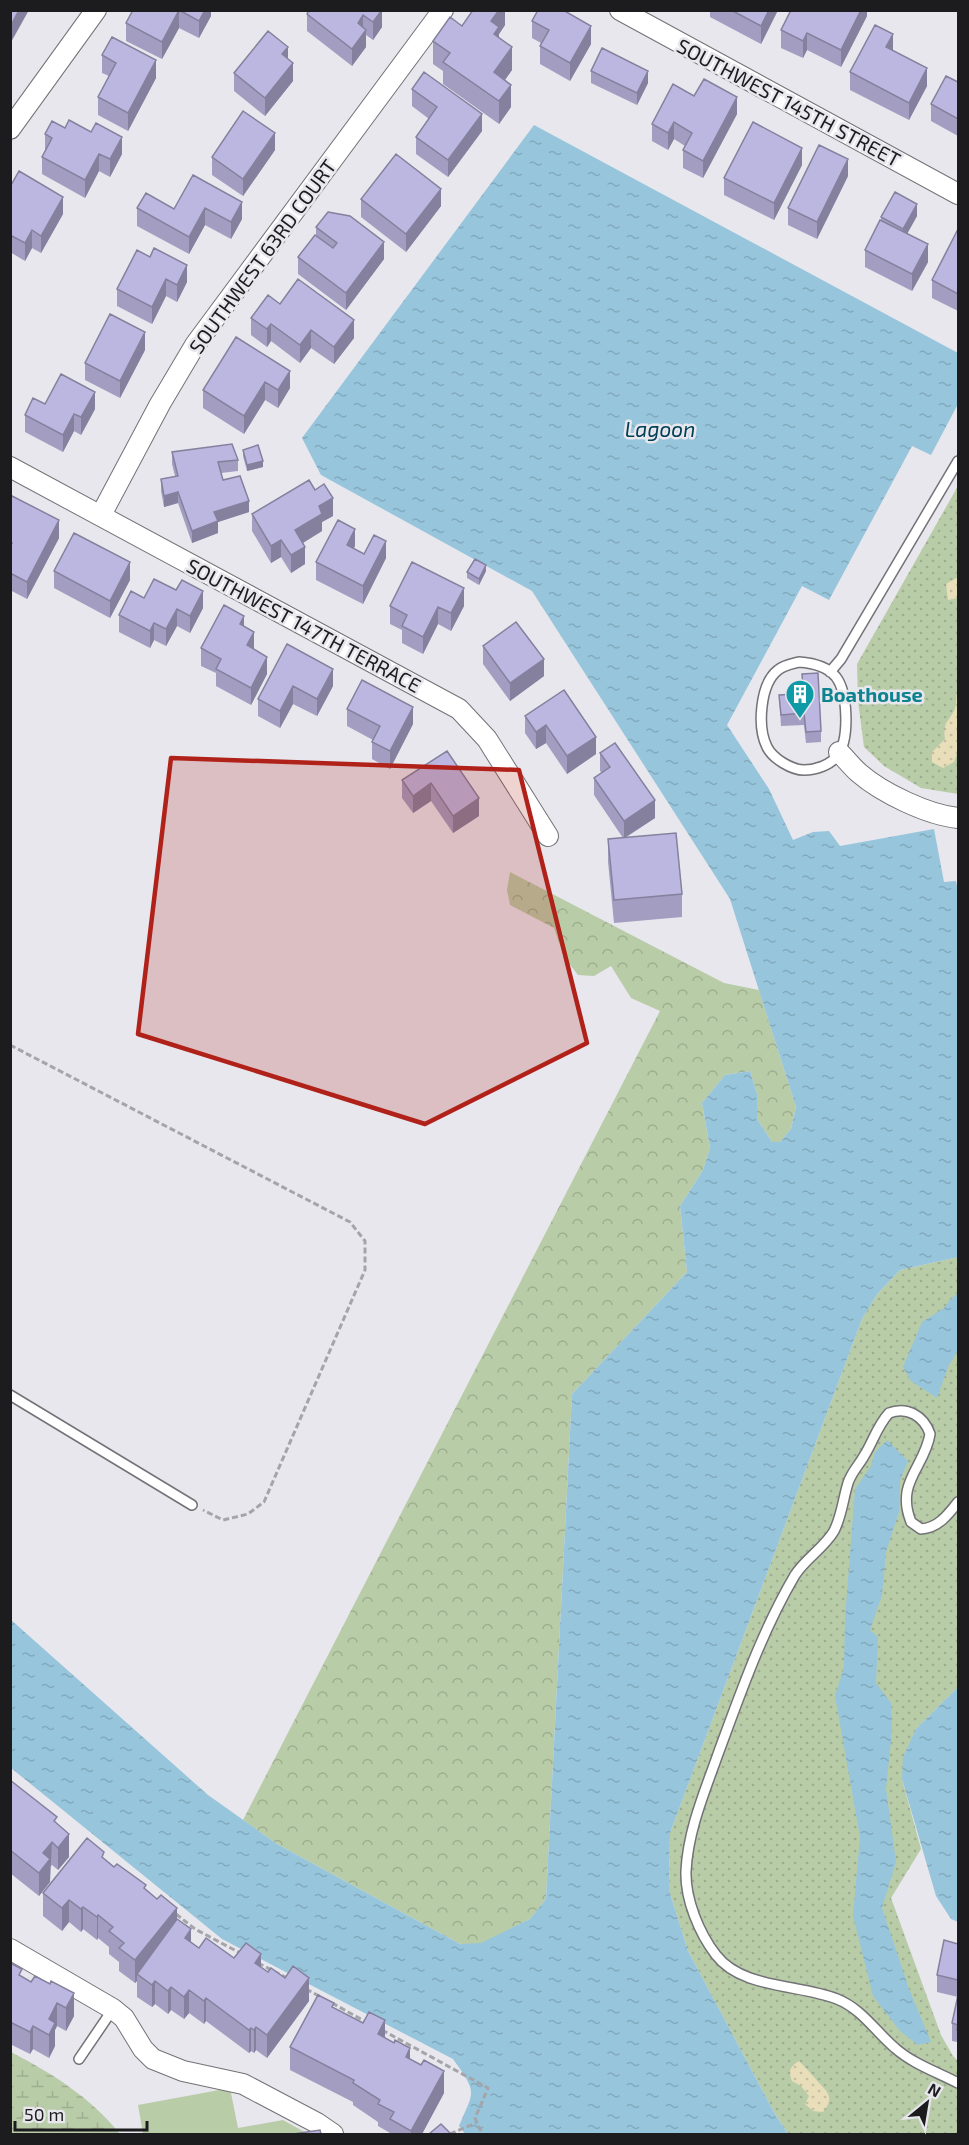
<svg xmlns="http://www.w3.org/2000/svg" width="969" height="2145" font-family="'Exo 2',sans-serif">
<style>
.grass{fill:url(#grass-dots)}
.forest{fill:url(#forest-crowns)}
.wetland{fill:url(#wetland-marsh)}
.sand{fill:url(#sand-dots)}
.park{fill:#b9cca8}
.water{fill:url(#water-ripples)}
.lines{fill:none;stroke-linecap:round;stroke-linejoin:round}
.lane-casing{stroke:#727277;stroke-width:12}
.street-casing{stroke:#727277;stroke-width:22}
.path{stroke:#a4a4a9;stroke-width:3;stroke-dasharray:6 3;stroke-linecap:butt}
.lane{stroke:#fff;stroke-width:9}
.street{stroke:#fff;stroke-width:20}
.wall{fill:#a29dc1}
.shaded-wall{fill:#84809d}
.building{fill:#bcb7e0;stroke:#84809d;stroke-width:1.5}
.marked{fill:#b02119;fill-opacity:0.2;stroke:#b02119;stroke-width:4.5;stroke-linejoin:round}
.labels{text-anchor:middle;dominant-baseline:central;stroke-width:5;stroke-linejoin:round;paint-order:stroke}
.street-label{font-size:20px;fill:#1c1c1e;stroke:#e7e7ed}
.culture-label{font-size:20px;font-weight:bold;fill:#0d838f;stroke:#e7e7ed;text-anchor:start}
.water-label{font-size:21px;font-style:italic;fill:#004158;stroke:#e7e7ed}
</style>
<defs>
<pattern id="grass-dots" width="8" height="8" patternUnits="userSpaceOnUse" patternTransform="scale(1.5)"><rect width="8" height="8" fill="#b9cca8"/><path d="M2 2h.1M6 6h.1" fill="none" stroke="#9eaf90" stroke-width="1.8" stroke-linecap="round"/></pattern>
<pattern id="forest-crowns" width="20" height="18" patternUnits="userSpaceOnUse" patternTransform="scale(1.5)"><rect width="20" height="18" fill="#b9cca8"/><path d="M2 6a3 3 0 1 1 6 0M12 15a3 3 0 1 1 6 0" fill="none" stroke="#9eaf90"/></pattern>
<pattern id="wetland-marsh" width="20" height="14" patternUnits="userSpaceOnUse" patternTransform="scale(1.5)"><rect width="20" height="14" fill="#b9cca8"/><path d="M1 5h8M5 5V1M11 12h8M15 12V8" fill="none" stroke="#9eaf90"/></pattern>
<pattern id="sand-dots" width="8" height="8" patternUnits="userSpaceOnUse" patternTransform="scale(1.5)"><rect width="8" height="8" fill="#e8deb9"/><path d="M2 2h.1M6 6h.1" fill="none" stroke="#c6be9f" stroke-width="1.8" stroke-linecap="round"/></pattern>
<pattern id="water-ripples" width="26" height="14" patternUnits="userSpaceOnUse" patternTransform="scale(1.5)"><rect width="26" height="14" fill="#97c5dc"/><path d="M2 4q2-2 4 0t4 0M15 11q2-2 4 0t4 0" fill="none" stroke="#82a9bc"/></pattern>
</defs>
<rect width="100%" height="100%" fill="#e7e7ed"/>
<path class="grass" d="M958,486V794L921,788L884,766L864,747L858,701L857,664Z
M958,1257V1687L916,1729L902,1779L921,1849L891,1898L941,2035L953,2056L958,2061V2134H788L775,2114L688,1951L669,1890L670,1833L862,1319L878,1293L900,1270Z"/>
<path class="forest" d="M510,872L724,983L759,990L796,1107L791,1129L780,1142H772L757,1119V1094L750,1071L725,1075L702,1103L710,1148L703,1170L680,1206L687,1272L572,1394L546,1899L530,1919L481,1944H460L277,1844L243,1820L660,1011L631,998L611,966L594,976L578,975L564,957L554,928L510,905L507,890Z"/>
<path class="wetland" d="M11,2052C53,2074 90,2097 120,2134H11Z"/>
<path class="sand" d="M958,577V598L948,600L946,584Z
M957,690L958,691V751L954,762L943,768L932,762V752L945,739C943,722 947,724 954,711C957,705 956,697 957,690Z
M799,2061C806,2068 813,2076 819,2083C829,2093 834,2099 823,2112L813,2111L805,2104L809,2096L801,2086L792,2081C788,2070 790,2067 799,2061Z"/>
<path class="park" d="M230,2088L238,2128L283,2120L308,2134H143L138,2105Z"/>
<path class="water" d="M534,125L958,353V404L931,455L912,446L829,600L802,586L727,725L769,789L793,840L813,832L829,831L840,846L934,829L944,882L956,881L958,892V1257L900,1270L878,1293L862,1319L670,1833L669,1890L688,1951L775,2114L788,2134H465L459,2126C475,2089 477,2093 453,2059L222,1939L11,1768L10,1619L208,1795L277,1844L460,1944L481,1943L530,1919L546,1899L572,1394L687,1272L680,1206L703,1170L710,1148L702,1103L725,1075L750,1071L757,1094V1119L772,1142H780L791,1129L796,1107L730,899L532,591L321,475L302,438Z
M958,1293V1350L948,1367L937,1398L911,1381L903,1367L922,1322L944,1308L950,1300Z
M887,1440L908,1461L900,1480L899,1512L886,1552L882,1595L870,1630L878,1637L876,1683L891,1703L892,1730L886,1789L896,1862L882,1908L909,1989L931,2042L918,2045L900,2031L873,1996L853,1916L860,1837L835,1696L844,1667L845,1619L855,1489L871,1466L875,1452Z
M958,1687V1922L951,1919L936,1896L902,1779L903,1757L916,1729Z"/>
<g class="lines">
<g class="lane-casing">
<path id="lane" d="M799,662C813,663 827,666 836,677C848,693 850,740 837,756C830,765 816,770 804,770C792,770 773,759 767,747C757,727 760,684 778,670C784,665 791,664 799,662Z
M830,672L841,659L958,461
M10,1395L192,1505
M958,1502C948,1515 938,1528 921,1529L911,1522C895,1482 925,1467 930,1434C924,1416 907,1406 889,1413C877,1426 873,1442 864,1456C859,1465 851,1473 848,1483C843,1499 842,1515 834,1531C824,1548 806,1558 795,1575C762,1631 741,1692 718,1754C705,1791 688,1830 686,1871C685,1899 699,1933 716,1955C742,1989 799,1984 837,1999C862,2009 875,2031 895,2048C913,2064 937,2072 958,2083
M79,2059L113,2009"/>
</g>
<g class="street-casing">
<path id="street" d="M620,10L958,194
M10,129L96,10
M10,467L459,709L487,739L548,836
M101,515L160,404L195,345L443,10
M839,752C846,759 852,767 859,773C882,793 928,815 958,818
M10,1949L113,2009L124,2018L143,2049L153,2059L183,2071L243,2084L317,2123L333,2134"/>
</g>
<path class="path" d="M10,1045L350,1222L365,1241V1270L264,1502L248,1514L223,1520L203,1510
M176,1914L195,1929L242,1954
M258,1963L287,1978
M306,1989L321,1997
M332,2003L366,2022
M382,2030L488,2088L475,2118L482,2134
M450,2134L476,2123"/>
<use href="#lane" class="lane"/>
<use href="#street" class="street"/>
</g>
<path class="wall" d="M133,10H211V16L199,38L179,28L162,59L126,41V23Z
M382,10V27L373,40L366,35V47L352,66L307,31V14Z
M471,10H505V25L499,34V37L512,70L505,80L511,107L499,124L443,84V71L433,64V41L462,26L471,13Z
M710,10H778L761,44L710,17Z
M867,10V16L841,67L807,50L803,58L781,48V30Z
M532,21L591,44L570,81L540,64V46L541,43L532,38Z
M102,55L156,78L128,131L98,115V97L109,76L102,73Z
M288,59L293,81L265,116L234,91V73Z
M591,71L648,83L637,105L591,83Z
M850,72L927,86L909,120L850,90Z
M958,82V136L931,121V104Z
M412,89L482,131L448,177L416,154V137L429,119L412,106Z
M694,96L737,114L703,178L683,168V150L685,146L674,139L668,150L652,141V124Z
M65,128L122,154L110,177L99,171L85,198L42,174V157L45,151V134Z
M275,150L243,196L212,175V157Z
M802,165L774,220L724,195V178Z
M193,175L242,219L231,239L205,225L189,254L137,226V208L174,209Z
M848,176L817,239L788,225V208Z
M10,187L63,214L41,253L32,248L25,261L10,252Z
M361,199L441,206L406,252L361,217Z
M917,216L907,234L928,262L912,291L865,267V250L881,220V217Z
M316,227L384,259L346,310L298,274V257L316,236Z
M958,229V311L932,298V280Z
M137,250L187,282L177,302L166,296L152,324L117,306V289Z
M280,304L354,338L334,364L311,348L300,363L271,341L267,347L251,335V318Z
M236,337L290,388L278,408L265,400L244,434L203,408V390Z
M145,350L120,398L85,380V363Z
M95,409L81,435L74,431L63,452L25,432V415Z
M243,450L263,467L247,471L243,456Z
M172,452L238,460V471L221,473L223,480L249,512L218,522V533L192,543L178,503L164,507L161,491V479L175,476L172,464Z
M315,490L333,516L322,522V531L302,543L305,564L291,573L281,557L271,563L252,531V514Z
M10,495L59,538L27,599L10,590Z
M355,546L353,549L364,554L386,558L363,604L316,580V562Z
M54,571L130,580L110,618L54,588Z
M486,571L479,585L467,578V572Z
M144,598L203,608L190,633L177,626L166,646L154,640L150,648L119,632V615Z
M390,606H464L451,631L438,624L423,654L402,643V630L390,624Z
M244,626L254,649L267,674L251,705L216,686V673L201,666V648Z
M483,646L544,676L510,701L483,664Z
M333,669V686L317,716L293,704L280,728L258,716V699Z
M802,674L821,731V742L806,743L804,725L781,726L779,695L798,701L803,700Z
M564,690L596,754L567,774L546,743L536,749L525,733V716Z
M347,709L413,724L390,769L372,759V742L373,740L347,726Z
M447,751L479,816L453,833L431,801L413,813L402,798V780Z
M600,753L655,818L625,838L682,894V917L614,923L608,862V839L623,838L594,795V778L602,773L600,771Z
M10,1780L57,1823L69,1857L58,1870L52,1865L50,1867V1882L39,1896L10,1873Z
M104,1859L146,1890L177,1919L191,1942L199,1948L261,1967L309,2001L267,2058L256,2050L254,2053L251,2051L249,2053L206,2021L204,2024L189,2013L184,2019L171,2010L168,2014L155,2004L152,2007L137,1997V1981L135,1983L119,1971V1962L109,1954V1947L98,1938L97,1940L83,1929L81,1932L69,1922L62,1931L43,1916V1893Z
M958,1944V2048L957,2047V2042L952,2041V2023L958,1997L937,1992V1975Z
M10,1963L22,1977L31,1982L35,1976L74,2016L66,2031L57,2026L55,2030V2046L49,2058L33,2049L30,2054L10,2044Z
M334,2008L385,2038L410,2059L444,2093L422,2134H390V2133L378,2126V2122L353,2105V2102L290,2070V2047Z"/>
<path class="shaded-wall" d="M19,10H29L10,44V27Z
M179,10V28L162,59V42Z
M205,10H211V16L199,38V21Z
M382,10V27L373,40V22Z
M499,10H505V25L499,34V50L491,21Z
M769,10H778L761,44V26Z
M861,10H867V16L841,67V50Z
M363,15V33L358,23Z
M591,26V44L570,81V63Z
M366,30V47L352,66V49Z
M807,33V50L803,58V41Z
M893,34V52L886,47Z
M288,47V64L282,54Z
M512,47V70L494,95V72Z
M156,60V78L128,131V113Z
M293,63V81L265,116V98Z
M927,68V86L909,120V103Z
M648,71V83L637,105V93Z
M511,85V107L499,124V101Z
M737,97V114L703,178V161Z
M482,114V131L448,177V160Z
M674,122V139L668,150V133Z
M275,133V150L243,196V179Z
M122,137V154L110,177V159Z
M802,148V165L774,220V203Z
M99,154V171L85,198V180Z
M848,159V176L817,239V222Z
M441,189V206L406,252V234Z
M63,197V214L41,253V236Z
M242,202V219L231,239V222Z
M917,204V216L903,241V229Z
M205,208V225L189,254V237Z
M32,230V248L25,261V243Z
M384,242V259L346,310V293Z
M928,244V262L912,291V274Z
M12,256V273L10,276V259Z
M187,265V282L177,302V285Z
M166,279V296L152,324V307Z
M354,320V338L334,364V347Z
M271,324V341L267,347V329Z
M311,330V348L300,363V345Z
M145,332V350L120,398V381Z
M290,371V388L278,408V390Z
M265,382V400L244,434V416Z
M95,392V409L81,435V417Z
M74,414V431L63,452V435Z
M263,461V467L247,471V465Z
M178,492V503L164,507V496Z
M333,498V516L322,522V531L295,548V530L319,506Z
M249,501V512L218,522V533L192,543V531L214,512Z
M59,520V538L27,599V582Z
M355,529V546L347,562V545Z
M281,540V557L271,563V546Z
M386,541V558L363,604V586Z
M305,547V564L291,573V555Z
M130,562V580L110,618V601Z
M486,565V571L479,585V579Z
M464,588V606L451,631V613Z
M203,591V608L190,633V616Z
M438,607V624L423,654V637Z
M177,609V626L166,646V629Z
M244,616V633L240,624Z
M154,623V640L150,648V631Z
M254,632V649L247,663V645Z
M267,657V674L251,705V688Z
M544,659V676L510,701V683Z
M333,669V686L317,716V699Z
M293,686V704L280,728V711Z
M413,707V724L390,769V751Z
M546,725V743L536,749V732Z
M596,737V754L567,774V756Z
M431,783V801L413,813V796Z
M479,798V816L453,833V816Z
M655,800V818L624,838V821Z
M69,1834V1857L58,1870V1848Z
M52,1842L50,1882L39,1896V1873L43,1853Z
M69,1900V1922L62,1931V1908Z
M83,1907V1929L81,1932V1909Z
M177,1908V1931L137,1974V1981L135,1983V1960Z
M98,1915V1938L97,1940V1917Z
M191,1929V1952L185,1938Z
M261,1954V1977L255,1963Z
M309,1978V2001L267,2058V2035Z
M155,1981V2004L152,2007V1985Z
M171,1987V2010L168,2014V1991Z
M189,1990V2013L184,2019V1997Z
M74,1993V2016L66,2031V2008Z
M206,1998V2021L204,2024V2001Z
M57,2003V2026L55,2030V2046L49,2058V2019Z
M385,2020V2043L378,2034Z
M33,2026V2049L30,2054V2032Z
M256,2027V2050L254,2053V2030Z
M251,2028V2051L249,2053V2030Z
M410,2048V2071L406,2057Z
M444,2071V2093L422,2134H411V2131Z"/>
<path class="building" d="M10,10H19L10,27Z
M133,10H179L162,42L126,23Z
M179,10H205L199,21Z
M309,10H382L373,22L363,15L358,23L366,30L352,49L307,14Z
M473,10H499L491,21L499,27L494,34L512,47L494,72L511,85L499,101L443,62L450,53L433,41L450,17L462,26Z
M538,10H563L591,26L570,63L540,46L549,30L532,21Z
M731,10H769L761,26Z
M791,10H861L841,50L807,33L803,41L781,30Z
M875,25L893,34L886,47L927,68L909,103L850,72Z
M268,31L288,47L282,54L293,63L265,98L234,73Z
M112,37L156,60L128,113L98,97L116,63L102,55Z
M602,48L648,71L637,93L591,71Z
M424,72L482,114L448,160L416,137L437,107L412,89Z
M946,76L958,82V119L931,104Z
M704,79L737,97L703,161L683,150L692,133L674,122L668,133L652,124L673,84L694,96Z
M243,111L275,133L243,179L212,157Z
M69,120L91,132L96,123L122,137L110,159L99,154L85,180L42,157L52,138L45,134L52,121L65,128Z
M753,122L802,148L774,203L724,178Z
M819,145L848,159L817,222L788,208Z
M396,154L441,189L406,234L361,199Z
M19,171L63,197L41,236L32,230L25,243L10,235V187Z
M193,175L242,202L231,222L205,208L189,237L137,208L146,193L174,209Z
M895,192L917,204L903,229L881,217Z
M328,212L350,216L384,242L346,293L298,257L315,235L333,248L337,243L316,227Z
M880,220L928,244L912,274L865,250Z
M958,229V294L932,280Z
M154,248L187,265L177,285L166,279L152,307L117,289L137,250L150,257Z
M298,279L354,320L334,347L311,330L300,345L271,324L267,329L251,318L268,295L280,304Z
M110,314L145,332L120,381L85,363Z
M236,337L290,371L278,390L265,382L244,416L203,390Z
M61,374L95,392L81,417L74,414L63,435L25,415L33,398L45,404Z
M232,444L238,460L218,462L223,480L240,476L249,501L214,512L218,521L192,531L178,492L164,496L161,479L178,476L172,452Z
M258,445L263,461L247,465L243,450Z
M309,480L315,490L324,484L333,498L319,506L322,514L295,530L305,547L291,555L281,540L271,546L252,514Z
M10,495L59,520L27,582L10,573V547L12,543L10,542Z
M338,520L355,529L347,545L364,554L374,535L386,541L363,586L316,562Z
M74,533L130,562L110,601L54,571Z
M475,559L486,565L479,579L467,572Z
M412,562L464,588L451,613L438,607L423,637L402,626L407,615L390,606Z
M154,579L176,590L182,580L203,591L190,616L177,609L166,629L154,623L150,631L119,615L131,591L144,598Z
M224,605L244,616L240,624L254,632L247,645L267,657L251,688L216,669L221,659L201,648Z
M516,622L544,659L510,683L483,646Z
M287,644L333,669L317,699L293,686L280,711L258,699Z
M818,673L821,731L806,732L804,713L781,715L779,695L797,694L798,701L804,700L802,674Z
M362,680L413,707L390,751L372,742L380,726L347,709Z
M564,690L596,737L567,756L546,725L536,732L525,716Z
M615,743L655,800L624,821L594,778L610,767L600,753Z
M447,751L479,798L453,816L431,783L413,796L402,780Z
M676,833L682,894L614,900L608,839Z
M10,1780L57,1817L54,1821L69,1834L58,1848L52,1842L43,1853L50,1859L39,1873L10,1850Z
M87,1838L104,1852L102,1857L114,1867L117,1864L146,1885L144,1888L157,1899L161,1895L177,1908L135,1960L119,1948L124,1943L109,1931L113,1927L98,1915L97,1917L83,1907L81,1909L69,1900L62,1908L43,1893Z
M177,1919L191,1929L185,1938L199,1948L206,1938L234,1958L246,1943L261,1954L255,1963L268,1972L271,1968L285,1978L293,1966L309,1978L267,2035L256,2027L254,2030L251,2028L249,2030L206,1998L204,2001L189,1990L184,1997L171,1987L168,1991L155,1981L152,1985L137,1974Z
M944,1940L958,1944V1980L937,1975Z
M10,1963L22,1969L19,1975L31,1982L35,1976L50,1984L51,1981L74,1993L66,2008L57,2003L49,2019L55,2023L49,2035L33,2026L30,2032L10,2022L11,2017H10Z
M318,1995L334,2003L332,2007L363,2023L369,2012L385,2020L378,2034L394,2043L395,2040L410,2048L406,2057L421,2065L424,2060L444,2071L411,2131L390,2119L394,2112L378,2104L380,2100L353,2083L354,2080L290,2047Z
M958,1995V2030H957L958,2025L952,2023Z
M441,2124L451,2134H429Z
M320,2130L321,2134H293Z"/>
<path class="marked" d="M171,758L519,770L587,1043L425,1124L138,1034Z"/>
<defs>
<g id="building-pin" transform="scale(1.5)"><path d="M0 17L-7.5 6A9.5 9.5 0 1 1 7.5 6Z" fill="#0f9aa8" stroke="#e7e7ed"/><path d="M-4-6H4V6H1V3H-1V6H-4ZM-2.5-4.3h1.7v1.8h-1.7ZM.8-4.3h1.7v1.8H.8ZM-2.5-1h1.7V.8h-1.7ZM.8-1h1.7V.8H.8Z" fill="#fff"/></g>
</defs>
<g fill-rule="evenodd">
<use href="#building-pin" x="800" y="694"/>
</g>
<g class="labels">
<g class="street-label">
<text transform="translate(789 102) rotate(28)">SOUTHWEST 145TH STREET</text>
<text transform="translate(262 256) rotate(-54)">SOUTHWEST 63RD COURT</text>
<text transform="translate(304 625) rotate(28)">SOUTHWEST 147TH TERRACE</text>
</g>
<g class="culture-label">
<text x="821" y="694">Boathouse</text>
</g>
<g class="water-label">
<text x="660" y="428">Lagoon</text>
</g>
</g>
<rect width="969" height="2145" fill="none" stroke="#1c1c1e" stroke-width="24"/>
<g transform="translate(927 2103) rotate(30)" stroke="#e7e7ed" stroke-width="4.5" paint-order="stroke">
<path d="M0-4.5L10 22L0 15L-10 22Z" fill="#1c1c1e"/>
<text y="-9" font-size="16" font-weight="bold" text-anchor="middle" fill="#1c1c1e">N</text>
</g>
<path d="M15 2121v9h132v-9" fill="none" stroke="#1c1c1e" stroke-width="3"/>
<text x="24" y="2121" font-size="18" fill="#1c1c1e" stroke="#e7e7ed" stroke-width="4.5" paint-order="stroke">50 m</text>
</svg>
